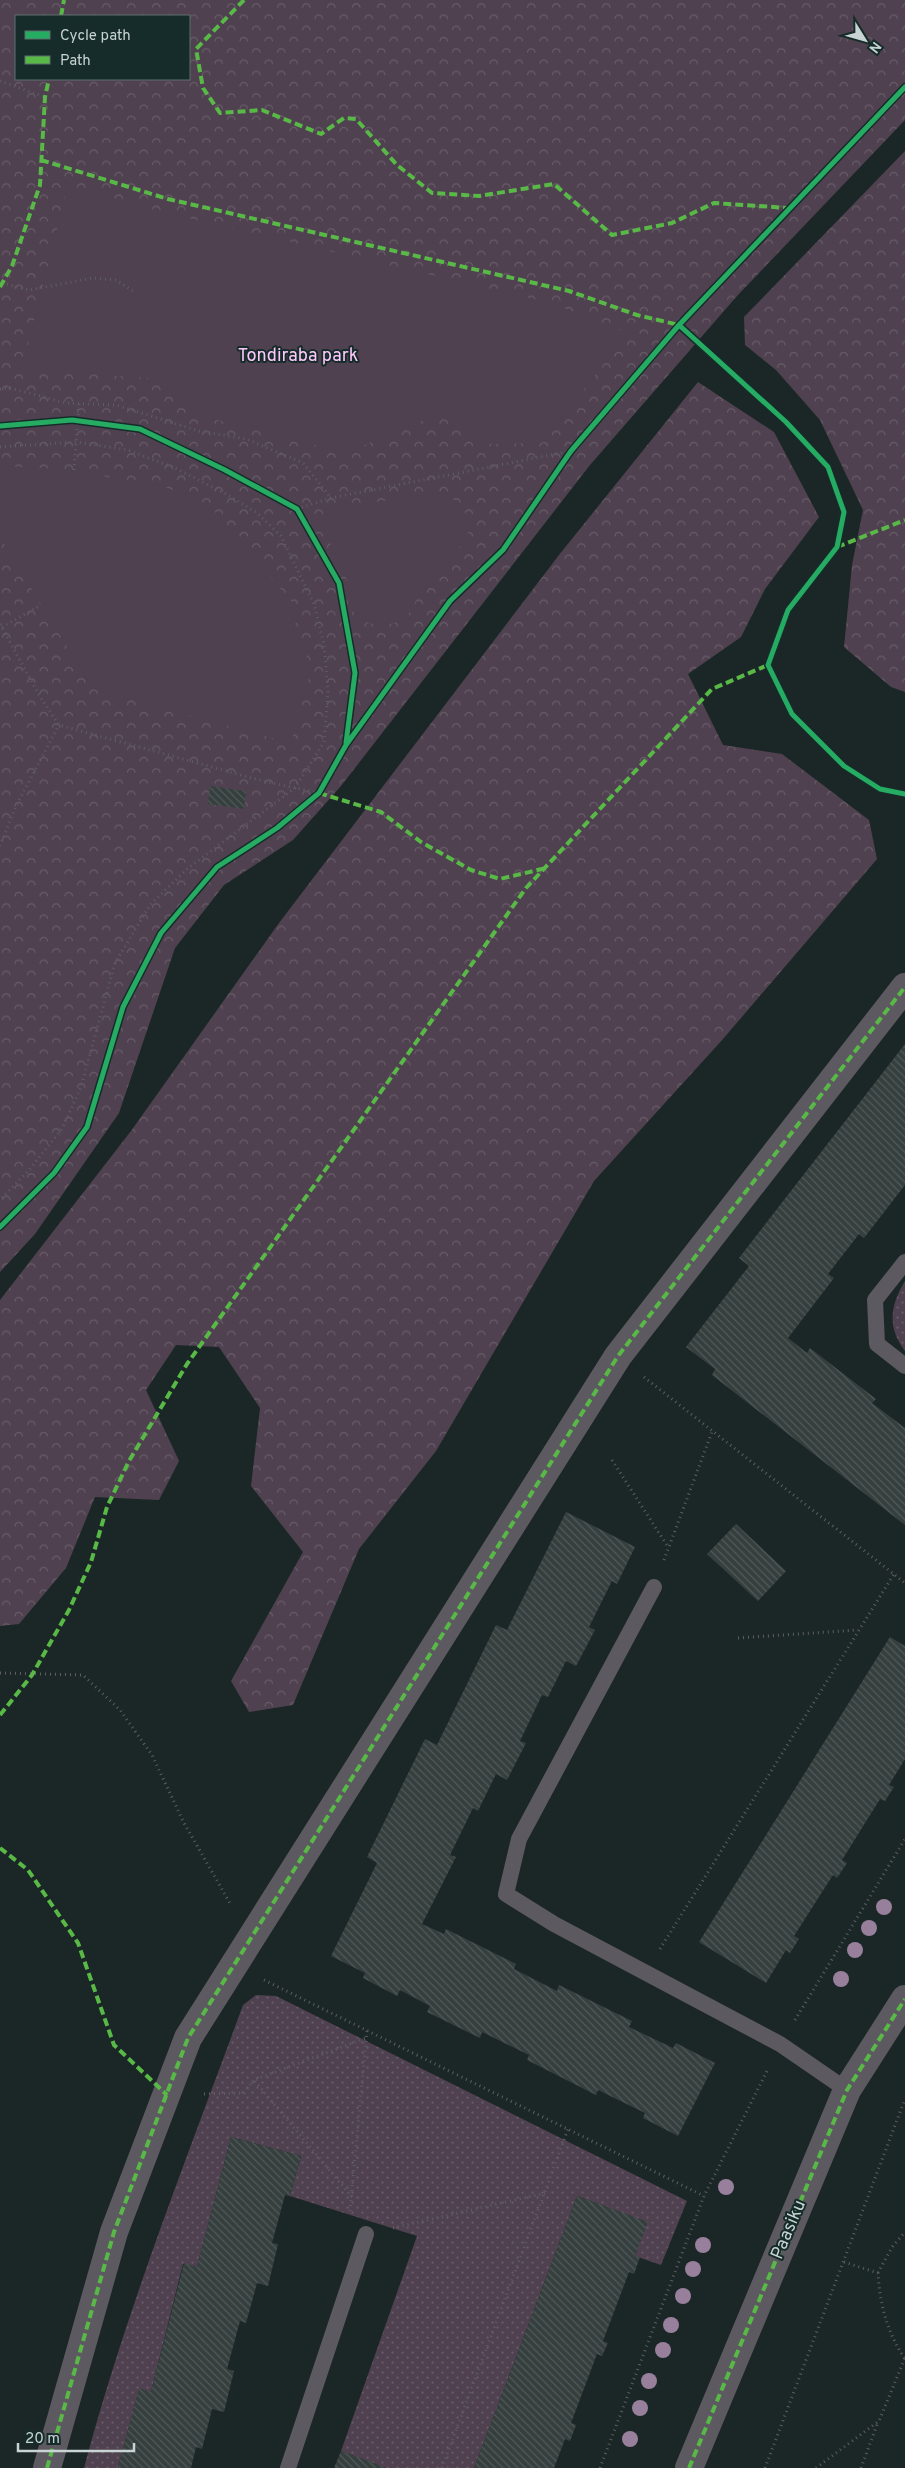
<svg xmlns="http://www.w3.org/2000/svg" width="905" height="2468" font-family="Overpass,sans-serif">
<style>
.grass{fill:url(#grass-dots)}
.forest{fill:url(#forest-crowns);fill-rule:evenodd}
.pitch{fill:#504150}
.building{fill:url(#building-back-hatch)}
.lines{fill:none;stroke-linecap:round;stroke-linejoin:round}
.path{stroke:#5d5e62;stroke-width:3;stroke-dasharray:1 4;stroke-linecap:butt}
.lane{stroke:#5d5960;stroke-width:16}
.street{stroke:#5d5960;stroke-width:28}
.quiet{stroke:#58b947;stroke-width:4;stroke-dasharray:8 4;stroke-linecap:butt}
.cycleway-casing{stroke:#162c2a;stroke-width:8}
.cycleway{stroke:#26ab63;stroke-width:5}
.tree{fill:#98809c}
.labels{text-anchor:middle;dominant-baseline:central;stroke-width:4;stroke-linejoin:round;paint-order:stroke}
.park-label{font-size:18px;fill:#fec8fc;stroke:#162c2a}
.street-label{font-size:18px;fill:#c7d4d3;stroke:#162c2a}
</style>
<defs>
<pattern id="grass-dots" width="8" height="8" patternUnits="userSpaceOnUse" patternTransform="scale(1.25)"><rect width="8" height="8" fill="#504150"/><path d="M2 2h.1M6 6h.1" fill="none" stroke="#685c68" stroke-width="1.8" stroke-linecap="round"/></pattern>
<pattern id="forest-crowns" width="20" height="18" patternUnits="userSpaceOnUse" patternTransform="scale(1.25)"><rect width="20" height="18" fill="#504150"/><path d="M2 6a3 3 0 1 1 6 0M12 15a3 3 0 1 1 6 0" fill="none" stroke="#685c68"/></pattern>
<pattern id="building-back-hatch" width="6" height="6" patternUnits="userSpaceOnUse" patternTransform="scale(1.25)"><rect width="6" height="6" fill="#353f3e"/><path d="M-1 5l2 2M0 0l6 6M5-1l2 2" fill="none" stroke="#515a59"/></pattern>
</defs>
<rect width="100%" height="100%" fill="#1b2726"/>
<path class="grass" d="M905,1281V1351C887,1327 890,1306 905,1281Z
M256,1995L276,1996L687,2201L661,2265L635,2256L647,2222L577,2196L474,2468H386L341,2451L417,2236L290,2196L301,2156L231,2137L197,2267L183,2264L151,2392L139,2389L118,2468H84C126,2310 187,2158 243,2005Z"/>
<path class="forest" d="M0,0H905V120L737,296L590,465L341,786L293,840L224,885L175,948L119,1113L35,1234L0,1272ZM16,16H189V79H16Z
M905,151V692L891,687L844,647L852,565L863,510L820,420L776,370L745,345L744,317Z
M698,382L774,432L819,517L765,589L741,637L688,674L723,745L782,754L869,820L877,859L723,1039L594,1181L436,1451L359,1549L293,1705L249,1712L231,1681L303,1552L251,1486L260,1408L219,1347L176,1345L146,1390L179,1461L159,1500L95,1497L66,1568L19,1624L0,1626V1300L131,1131L279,923L559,555Z"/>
<path class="pitch" d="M68,186L162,212L550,303L628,333L542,443L484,444L451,416L431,417L346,453L205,417L163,379L20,369L29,341Z
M0,466L81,470L118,480L149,481L201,501L215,512L295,606L298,614L296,623L281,630L306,653L310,674L291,743L93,689L0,537Z
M444,492C494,529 459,546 430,576C420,587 417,602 409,613C396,628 371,629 357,616C350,608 349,587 346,576C341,561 331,546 324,531L330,515L344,507Z"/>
<path class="building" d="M210,786L246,791L244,809L208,804Z
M905,1044V1185L864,1238L859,1234L828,1274L834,1278L788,1338L807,1353L810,1348L876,1399L872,1403L905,1428V1525L712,1375L715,1369L686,1347L749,1266L739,1258Z
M566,1512L635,1547L617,1584L612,1581L589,1627L595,1630L576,1666L566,1661L548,1697L542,1695L520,1741L526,1743L507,1780L496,1774L478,1811L473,1808L450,1855L456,1857L422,1924L444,1934L446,1929L516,1964L514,1969L557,1991L559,1985L632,2021L629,2027L673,2048L676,2043L715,2063L678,2136L643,2118L645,2113L598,2090L596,2095L527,2060L529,2055L482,2032L480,2038L427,2012L430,2006L400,1990L397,1996L363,1978L365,1973L331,1956L377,1863L367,1857L425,1739L437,1745L496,1625L507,1630Z
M736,1524L786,1571L758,1601L707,1554Z
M890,1637L905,1646V1759L889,1785L894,1787L885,1801L880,1799L842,1860L847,1863L837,1878L833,1875L794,1936L799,1939L790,1953L786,1950L766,1983L699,1942Z
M231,2137L301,2156L290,2196L285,2195L272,2243L278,2244L268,2286L257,2283L246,2323L240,2321L227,2369L234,2371L224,2412L212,2409L202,2449L196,2447L191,2468H118L139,2388L151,2392L184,2263L197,2267Z
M577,2196L648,2222L635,2256L640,2257L634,2274L629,2272L603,2341L608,2343L602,2356L597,2354L571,2423L576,2425L570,2441L565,2439L554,2468H474Z
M341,2451L387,2468H334Z"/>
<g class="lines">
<path class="path" d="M0,81L45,97
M2,283L29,290L93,278L116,280L133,291
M0,389L10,388L66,403L116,405L199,431L246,439L303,463L331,498
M0,447L76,442L128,450L175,468L228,495L257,513L281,536L314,604L324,645L328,692L324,742L295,788L187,869L150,905L115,963L81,1087L62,1129L29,1170L0,1200
M74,470L79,404
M297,509L331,498L571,451
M0,624L39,695L59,725L259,780L319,793
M2,627L41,605
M0,846L16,806L59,725
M644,1377L905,1583
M612,1460L668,1547
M664,1560L712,1432
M738,1638L858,1630
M0,1673L83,1675L120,1710L152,1755L184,1823L231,1905
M660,1949L894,1574
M264,1980L704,2196
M795,2020L905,1839
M204,2094L244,2093L254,2080
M352,2197L254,2080L366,2038
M350,2211L367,2030
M393,2228L545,2193
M844,2262L878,2273C880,2305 887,2332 905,2359
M878,2273L892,2247L905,2232
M442,2468L568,2129
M600,2468L704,2196L768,2069
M765,2468L905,2099
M816,2468L879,2421L905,2358
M861,2468L878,2422"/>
<path class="lane" d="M905,1262L875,1300L877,1344L905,1366
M654,1587L519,1839L506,1894L554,1924L780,2044L847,2090
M288,2468L366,2234"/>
<path class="street" d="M47,2468L114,2232L188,2038L618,1356L905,987
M689,2468L847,2090L905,1999"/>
<path class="quiet" d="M244,0L196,49L203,88L220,113L262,110L321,134L344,118L356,119L397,165L432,193L479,196L554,184L612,235L672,223L714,203L788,208
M61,16L64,0
M41,160L168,199L569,291L637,315L679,325
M0,287L12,266L40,185L45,97L49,79
M837,547L905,520
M319,793L381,812L421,842L471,870L500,879L546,868
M0,1715L32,1675L69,1610L91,1562L107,1507L129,1461L187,1364L526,888L712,689L768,665
M0,1848L28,1870L78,1943L114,2045L167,2095
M47,2468L114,2232L188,2038L618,1356L905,987
M689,2468L847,2090L905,1999"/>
<g class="cycleway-casing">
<path id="cycleway" d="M679,325L786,422L828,467L844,512L837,547L788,610L768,665L792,714L844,766L880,789L905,794
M0,426L72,420L140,429L225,470L297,509L339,583L355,673L346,743
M0,1227L54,1173L87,1127L123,1007L161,933L217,867L277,828L319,793L346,745L450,601L503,550L571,451L679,325L905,87"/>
</g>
<use href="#cycleway" class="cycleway"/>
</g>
<g class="tree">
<circle cx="884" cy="1907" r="8"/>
<circle cx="869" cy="1928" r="8"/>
<circle cx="855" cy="1950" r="8"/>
<circle cx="841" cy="1979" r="8"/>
<circle cx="726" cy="2187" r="8"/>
<circle cx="703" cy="2245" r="8"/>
<circle cx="693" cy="2269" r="8"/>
<circle cx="683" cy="2296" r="8"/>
<circle cx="671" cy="2325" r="8"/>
<circle cx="663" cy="2350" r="8"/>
<circle cx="649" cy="2381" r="8"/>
<circle cx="640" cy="2408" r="8"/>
<circle cx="630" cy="2439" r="8"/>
</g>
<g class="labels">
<g class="park-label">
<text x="298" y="356">Tondiraba park</text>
</g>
<g class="street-label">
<text transform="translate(789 2230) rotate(-67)">Paasiku</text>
</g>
</g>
<rect x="15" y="15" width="175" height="65" fill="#162c2a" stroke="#5d6f6e"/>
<rect x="25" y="31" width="25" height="8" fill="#26ab63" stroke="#5d6f6e"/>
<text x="60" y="40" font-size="15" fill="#c7d4d3">Cycle path</text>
<rect x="25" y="56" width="25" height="8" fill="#58b947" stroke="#5d6f6e"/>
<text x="60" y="65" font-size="15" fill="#c7d4d3">Path</text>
<g transform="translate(865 40) rotate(127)" stroke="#162c2a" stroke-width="4" paint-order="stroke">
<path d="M0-4L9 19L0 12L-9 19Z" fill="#c7d4d3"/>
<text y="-8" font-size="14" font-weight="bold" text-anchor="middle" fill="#c7d4d3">N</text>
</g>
<path d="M18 2443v8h116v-8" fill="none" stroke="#c7d4d3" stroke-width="2.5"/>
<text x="25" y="2443" font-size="15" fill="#c7d4d3" stroke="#162c2a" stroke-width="4" paint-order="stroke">20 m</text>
</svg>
